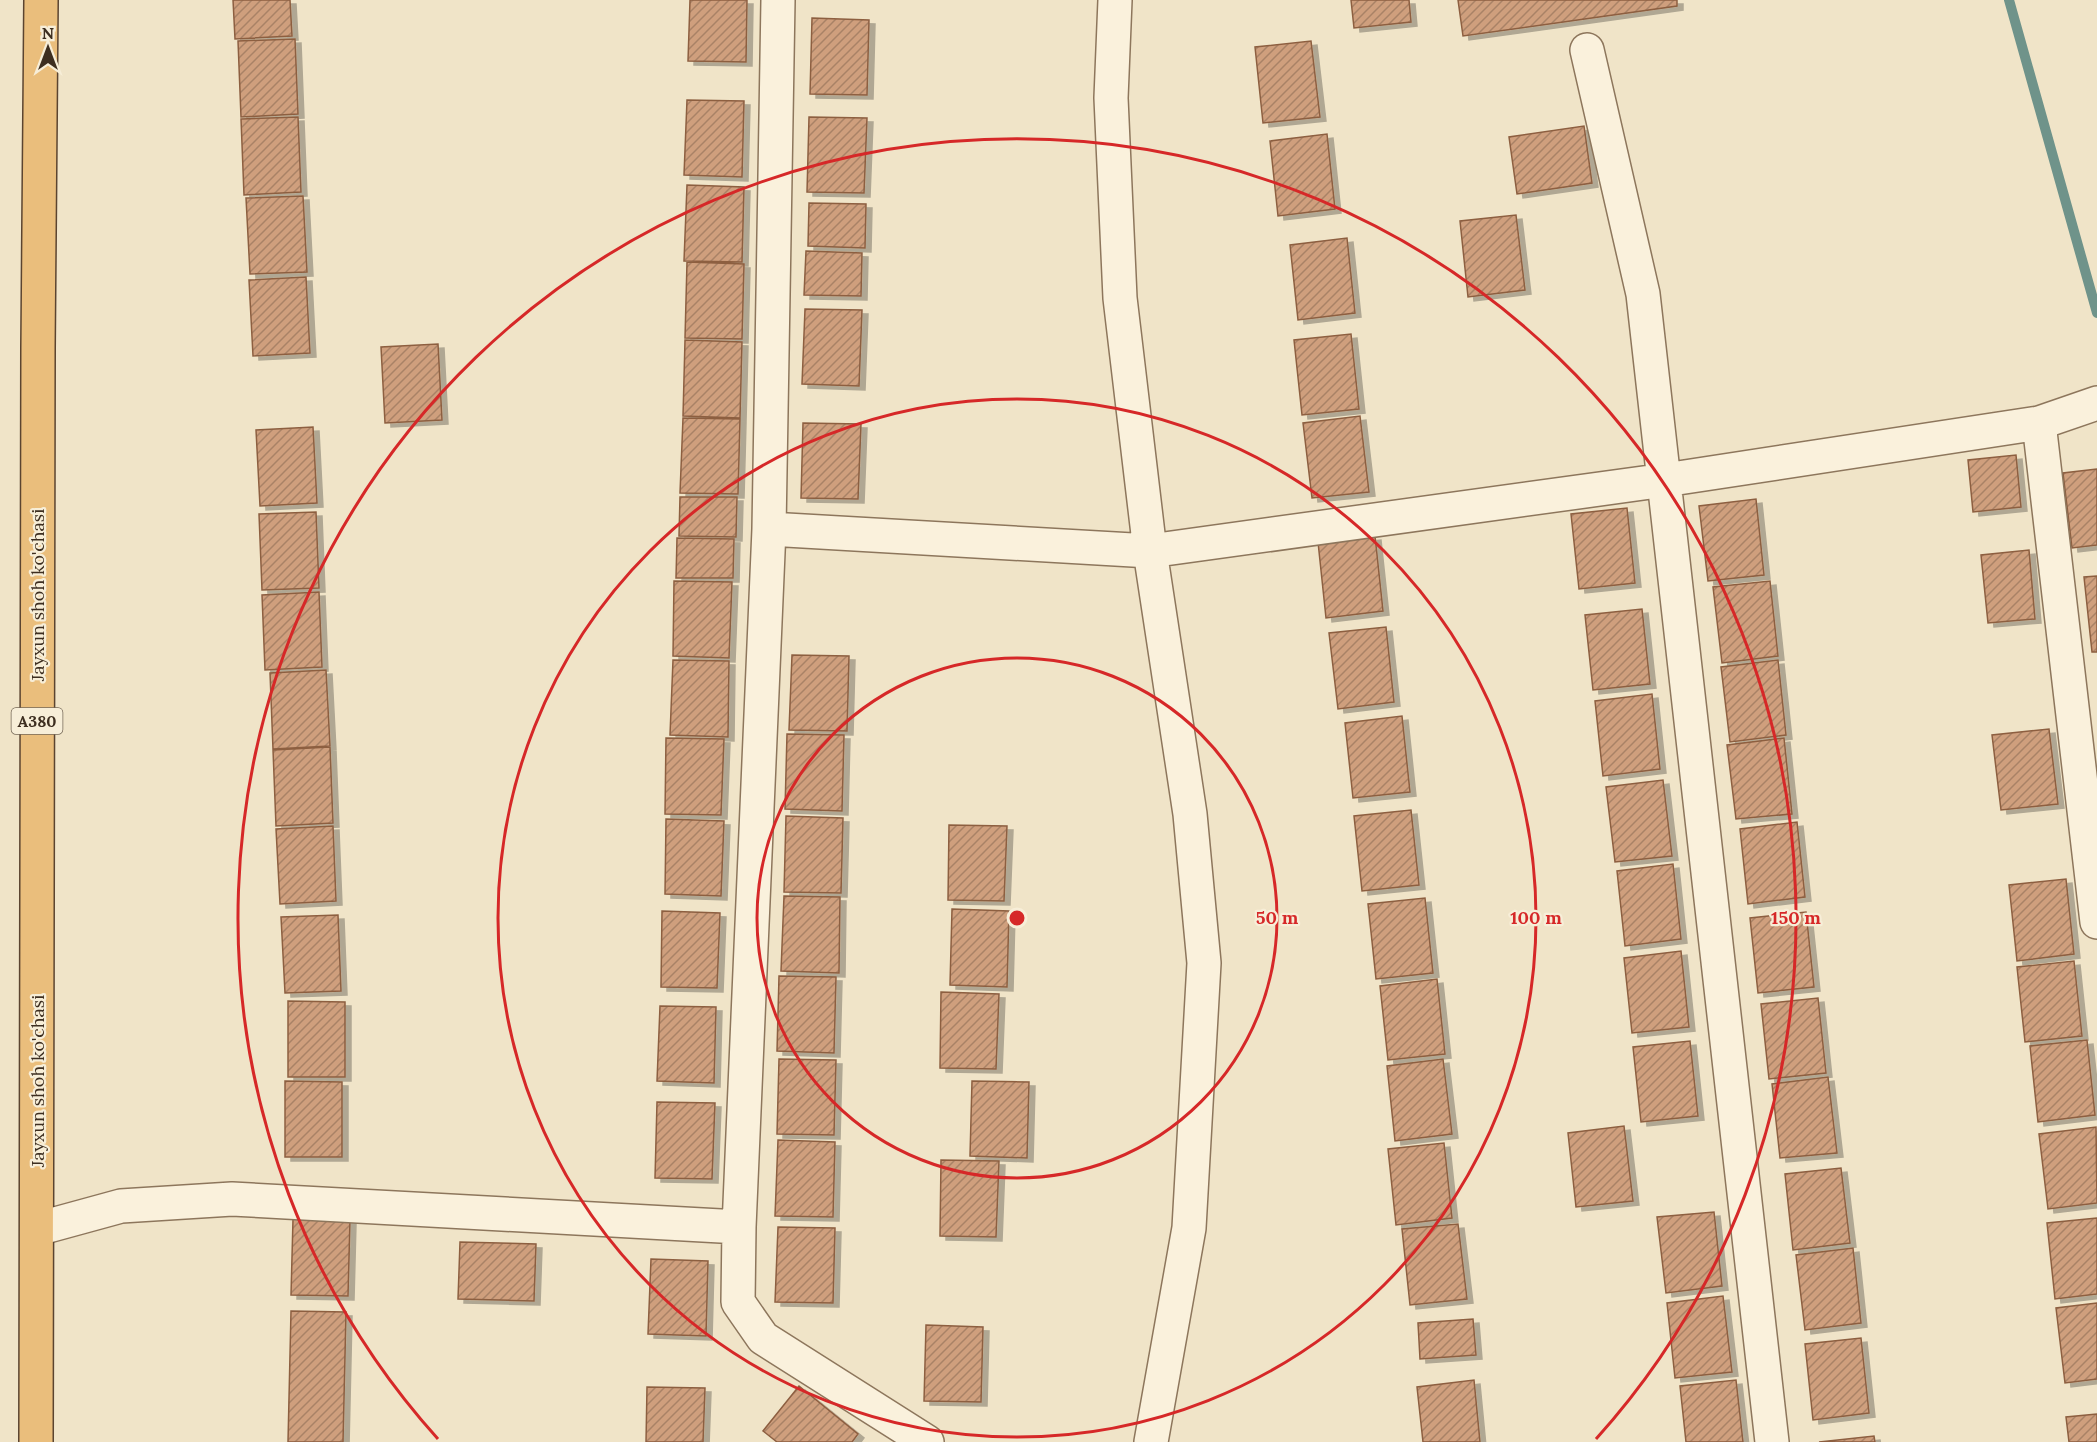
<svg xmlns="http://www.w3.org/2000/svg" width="2097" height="1442" font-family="Lora,serif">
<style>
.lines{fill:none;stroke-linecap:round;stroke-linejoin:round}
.stream{stroke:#6f938a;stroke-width:10}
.building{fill:url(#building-hatch);stroke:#8d5f41;stroke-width:1.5;filter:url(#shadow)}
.minor-casing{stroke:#8d765c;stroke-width:36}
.trunk-casing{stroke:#5b4430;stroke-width:36}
.minor{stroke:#faf1dc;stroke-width:33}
.trunk{stroke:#eabe7c;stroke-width:33}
.ring{fill:none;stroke:#d62828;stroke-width:3}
.labels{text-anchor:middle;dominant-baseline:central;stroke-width:4.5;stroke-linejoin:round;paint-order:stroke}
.shield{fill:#f7eed8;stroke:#756857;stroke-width:1.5}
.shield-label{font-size:16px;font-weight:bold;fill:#3d2e20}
.street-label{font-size:18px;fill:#3d2e20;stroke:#f7eed8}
.centre{fill:#d62828;stroke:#f7eed8;stroke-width:3}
.ring-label{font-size:18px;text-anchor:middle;font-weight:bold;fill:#d62828;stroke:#f7eed8;stroke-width:4.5;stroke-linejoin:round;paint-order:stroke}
</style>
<defs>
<pattern id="building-hatch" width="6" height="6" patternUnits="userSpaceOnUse" patternTransform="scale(1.5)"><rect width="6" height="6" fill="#cf9f7d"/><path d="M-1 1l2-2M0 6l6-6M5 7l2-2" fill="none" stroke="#a98266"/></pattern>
<filter id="shadow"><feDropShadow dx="6" dy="4" stdDeviation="0" flood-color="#0004"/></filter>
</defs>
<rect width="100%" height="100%" fill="#f0e4c8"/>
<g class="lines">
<path class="stream" d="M2009,0L2097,313"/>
</g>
<path class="building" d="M233,0H290L292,36L235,39Z
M690,0H747L746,62L688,61Z
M1351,0H1409L1411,22L1354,28Z
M1458,0H1677V6L1463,36Z
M812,18L869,20L867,95L810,94Z
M295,39L298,114L241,117L238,41Z
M1311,41L1320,117L1263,123L1255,47Z
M687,100L744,101L742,177L684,175Z
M298,117L301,192L244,195L241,119Z
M809,117L867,118L864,193L807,192Z
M1584,126L1592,183L1517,194L1509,137Z
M1327,134L1335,209L1278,216L1270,141Z
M687,185L744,187L742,262L684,261Z
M303,196L307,272L250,274L246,198Z
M809,203L866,204L865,248L808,246Z
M1516,215L1525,290L1468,297L1460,221Z
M1347,238L1355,313L1298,320L1290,245Z
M806,251L862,253L861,296L804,295Z
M687,262L744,264L742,339L685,338Z
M306,277L310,353L253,356L249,280Z
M805,309L862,310L859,386L802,384Z
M1351,334L1359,409L1302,415L1294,340Z
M685,340L742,342L740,418L683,416Z
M438,344L442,420L385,423L381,347Z
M1360,416L1369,492L1312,498L1303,423Z
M683,418L740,419L738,494L680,493Z
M803,423L861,424L858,499L801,498Z
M313,427L317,503L260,506L256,430Z
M2016,455L2021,507L1973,512L1968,460Z
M2097,469V545L2072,548L2063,473Z
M680,497H737L736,537L679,536Z
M1756,499L1764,575L1708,581L1699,506Z
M1627,508L1635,583L1579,589L1571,514Z
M316,512L319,588L262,590L259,514Z
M1375,536L1383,611L1326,618L1318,542Z
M677,538L734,539L733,578H676Z
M2029,550L2035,619L1988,623L1981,555Z
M2097,576V652H2092L2084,577Z
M674,581L732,582L729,658L673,656Z
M1770,581L1778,656L1722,663L1713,587Z
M319,592L322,667L265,670L262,595Z
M1642,609L1650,684L1593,690L1585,615Z
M1386,627L1394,702L1338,709L1329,633Z
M792,655L849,656L847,731L789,730Z
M673,660L729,661L728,737L670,735Z
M1778,660L1786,735L1730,742L1721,667Z
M326,670L330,746L273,749L270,673Z
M1652,694L1660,769L1603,776L1595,701Z
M1402,716L1410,792L1353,798L1345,723Z
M2049,729L2058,804L2001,810L1992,735Z
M787,734L844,735L842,811L785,809Z
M666,738L724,739L721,815L665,814Z
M1784,738L1792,814L1736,819L1727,745Z
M330,747L333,823L276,826L273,750Z
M1663,780L1672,856L1615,862L1606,787Z
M1411,810L1419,885L1362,891L1354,816Z
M786,816L843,818L841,893L784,892Z
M666,819L724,821L721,896L665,894Z
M1797,822L1805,897L1748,904L1740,829Z
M949,825L1007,826L1004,901L948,900Z
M333,826L336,901L280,904L276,829Z
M1673,864L1681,939L1625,946L1617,871Z
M2066,879L2074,954L2017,961L2009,885Z
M784,896L840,897L839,973L781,971Z
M1425,898L1433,973L1376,979L1368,904Z
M952,909L1009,911L1007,987L950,985Z
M662,911L720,913L717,988L661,987Z
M1806,912L1814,987L1758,993L1750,918Z
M338,915L341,991L285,993L281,917Z
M1681,951L1689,1027L1632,1033L1624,958Z
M2074,961L2082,1036L2025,1042L2017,967Z
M779,976L836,977L834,1053L777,1051Z
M1437,979L1445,1054L1388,1060L1380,986Z
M941,992L999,994L996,1069L940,1068Z
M1818,998L1826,1073L1769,1079L1761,1004Z
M288,1001L345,1002V1077H288Z
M660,1006L716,1007L714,1083L657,1081Z
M2087,1040L2095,1115L2038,1122L2030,1046Z
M1690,1041L1698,1116L1641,1122L1633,1047Z
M779,1059L836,1060L834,1135L777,1134Z
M1443,1059L1452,1134L1395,1141L1387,1066Z
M1828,1077L1837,1153L1780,1158L1772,1084Z
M285,1081L342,1082V1157H285Z
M972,1081L1029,1082L1027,1158L970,1156Z
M657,1102L715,1103L712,1179L655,1178Z
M1624,1126L1633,1201L1576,1207L1568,1133Z
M2096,1127L2097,1203L2048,1209L2039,1134Z
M778,1140L835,1142L833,1217L775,1216Z
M1444,1143L1452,1218L1396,1225L1388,1149Z
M941,1160L999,1161L996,1237L940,1236Z
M1841,1168L1850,1243L1793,1250L1785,1174Z
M1714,1212L1722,1286L1666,1293L1657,1217Z
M2097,1218V1294L2055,1299L2047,1223Z
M293,1219L350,1220L348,1296L291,1295Z
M1458,1224L1467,1299L1410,1305L1402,1229Z
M778,1227L835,1228L833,1303L775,1302Z
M460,1242L536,1244L534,1301L458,1299Z
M1853,1248L1861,1323L1805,1330L1796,1255Z
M651,1259L708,1261L706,1336L648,1334Z
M1723,1296L1732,1372L1675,1378L1667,1303Z
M2097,1303V1379L2065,1383L2056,1308Z
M291,1311L346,1312L343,1442H288Z
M1473,1319L1476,1355L1420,1359L1418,1323Z
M926,1325L983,1327L981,1402L924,1401Z
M1861,1338L1869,1413L1813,1420L1805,1344Z
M1474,1380L1480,1442H1423L1417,1387Z
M1736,1380L1743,1442H1686L1680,1386Z
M799,1386L858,1434L852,1442H777L763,1431Z
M647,1387L705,1388L703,1442H646Z
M2097,1414V1442H2069L2066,1417Z
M1874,1436L1875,1442H1819Z"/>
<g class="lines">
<g class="minor-casing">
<path id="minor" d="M778,0L769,529L739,1227L738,1302L763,1338L927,1442
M1115,0L1111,98L1120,298L1150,551L1190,814L1204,963L1189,1228L1151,1442
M1587,50L1643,294L1772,1442
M2039,423L2097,922
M769,529L1150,551L1665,480L2039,423L2097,403
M37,1229L121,1206L232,1199L739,1227"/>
</g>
<g class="trunk-casing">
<path id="trunk" d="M36,1442L38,348L41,0"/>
</g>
<use href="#minor" class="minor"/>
<use href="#trunk" class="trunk"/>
</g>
<g class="ring">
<circle cx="1017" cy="918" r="260"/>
<circle cx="1017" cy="918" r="519"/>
<path d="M438 1439A779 779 0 1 1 1596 1439"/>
</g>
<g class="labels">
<rect class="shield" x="11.5" y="708" width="51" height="26" rx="4.5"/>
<g class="shield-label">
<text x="37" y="721">A380</text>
</g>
<g class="street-label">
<text transform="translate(37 595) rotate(-90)">Jayxun shoh ko'chasi</text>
<text transform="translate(37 1081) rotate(-90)">Jayxun shoh ko'chasi</text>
</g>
</g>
<circle cx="1017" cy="918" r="9" class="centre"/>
<g class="ring-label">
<text x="1277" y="924">50 m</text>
<text x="1536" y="924">100 m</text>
<text x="1796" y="924">150 m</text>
</g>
<g transform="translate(48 48)" stroke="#f7eed8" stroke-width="4.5" paint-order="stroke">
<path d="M0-4.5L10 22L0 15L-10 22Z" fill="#3d2e20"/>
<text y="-9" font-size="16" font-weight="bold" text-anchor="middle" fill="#3d2e20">N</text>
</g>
</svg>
